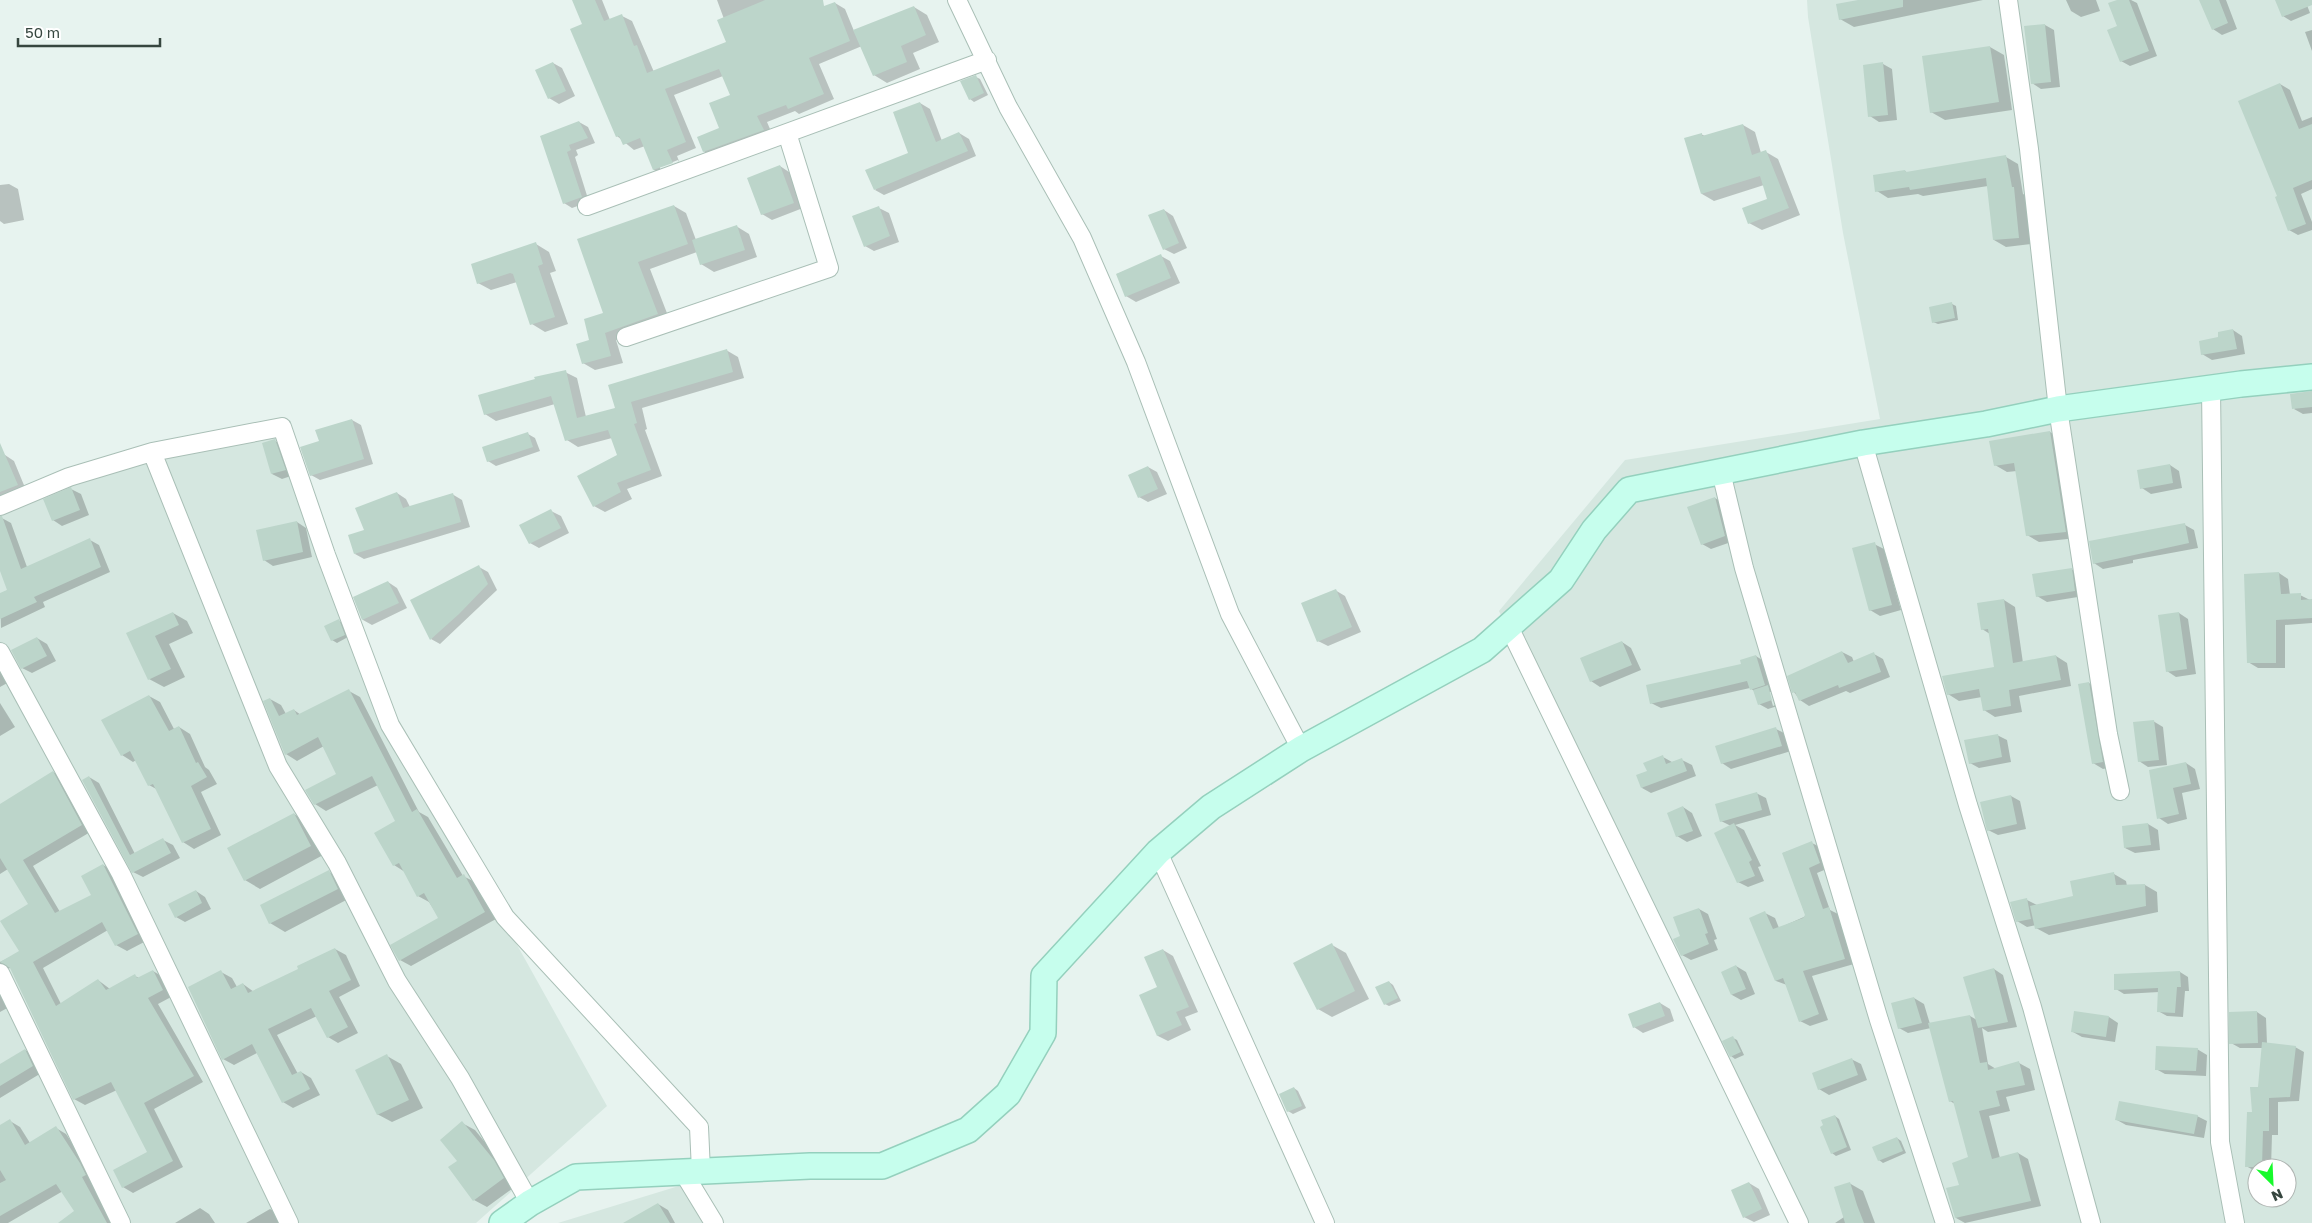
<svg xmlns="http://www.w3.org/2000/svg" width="2312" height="1223" font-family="'Golos Text',sans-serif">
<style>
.residential{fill:#d5e7e0;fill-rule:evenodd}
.shadow{fill:#0003;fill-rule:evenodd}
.building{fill:#bcd5ca}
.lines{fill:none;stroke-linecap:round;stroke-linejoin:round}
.street-casing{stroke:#a9bfb6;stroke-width:20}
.secondary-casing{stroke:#94d0bd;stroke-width:28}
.street{stroke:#fff;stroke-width:18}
.secondary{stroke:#c6feed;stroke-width:25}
</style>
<rect width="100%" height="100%" fill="#e7f3ef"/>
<path class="residential" d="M1807,0H2312V1223H1791L1499,611L1625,460L1880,419L1843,233L1808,17ZM2257,1168H2287V1198H2257Z
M283,424L393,723L607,1106L476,1223H125L0,976V500Z
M0,986L117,1223H0Z
M682,1185L703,1223H558Z"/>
<path class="shadow" d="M573,0H602L610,20L622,16L632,21L654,72L727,43L724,19L717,0H775L784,23L835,3L845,9L854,31L914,7L927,15L939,42L913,53L920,69L887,83L874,75L862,46L819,64L834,99L799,114L795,111L767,122L773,136L714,157L704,152L721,129L731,95L723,76L674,95L696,148L677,156L682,169L665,176L654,170L645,146L634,150L617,136L583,24ZM678,160L679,162L660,170V167Z
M1865,0H1983L1854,27L1840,19Z
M2066,0H2096L2100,11L2081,17L2071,11Z
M2121,0H2131L2137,3L2157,56L2130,66L2121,61L2119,27Z
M2201,0H2226L2237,29L2222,35L2213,29Z
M2276,0H2305L2310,13L2291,21L2283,16Z
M2045,25L2054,30L2060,87L2041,89L2032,83Z
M2312,30V51L2305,32Z
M1990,47L2004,55L2012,110L1945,120L1931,112Z
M553,63L562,68L575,96L559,104L549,98Z
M1883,64L1892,69L1897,120L1879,122L1870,116Z
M976,77L980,79L988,95L974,102L970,99Z
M2280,84L2290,90L2302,121L2312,117V189L2301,194L2312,222V230L2298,235L2289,230L2278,197Z
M920,103L930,109L942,141L959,133L969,139L976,156L884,195L875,190L909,153Z
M579,122L588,127L595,143L576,150L578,155L575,157L589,202L572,208L564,203L542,136Z
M1743,125L1755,132L1761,153L1766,152L1778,159L1800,215L1762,230L1749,223L1769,199L1764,185L1714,201L1702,194L1701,134L1705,136Z
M2006,157L2018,164L2023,194L2025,195L2031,244L2006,247L1994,240L1988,186L1923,196L1918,194L1888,198L1877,191L1905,171L1908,173Z
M780,166L789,172L803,208L772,220L762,214Z
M9,184L18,189L24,220L4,224L0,221V185Z
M674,206L686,213L696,240L736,226L749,234L757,257L714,272L701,264L697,252L650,269L670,321L616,340L623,363L595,370L583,363L591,341L604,314Z
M879,208L889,213L899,242L874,251L865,246Z
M1164,210L1173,216L1187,248L1174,254L1164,249Z
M536,244L549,252L556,271L550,273L568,324L545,332L532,324L517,282L491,290L478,283Z
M1161,256L1170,261L1180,283L1136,302L1126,296L1117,274Z
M1952,304L1956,306L1958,320L1938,324L1933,322Z
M2233,330L2242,336L2245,354L2212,360L2202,354Z
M726,350L738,357L744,378L642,408L647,429L645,430L662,476L627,489L632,499L605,512L594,506L619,455L612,438L578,447L567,440L555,404L496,421L485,414L565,372L577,378L586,417L616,409Z
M2312,391V413L2303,414L2294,409Z
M352,420L361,425L373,464L320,480L311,475L321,442Z
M2050,432L2061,439L2077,538L2039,542L2027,535L2017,471L2007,472L1995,465Z
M528,434L535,438L540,451L496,466L488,461Z
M275,441L284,446L294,475L282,479L272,474Z
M5,455L14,461L26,490L0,507V458Z
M2170,465L2179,471L2182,488L2151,494L2142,488Z
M1148,467L1157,472L1167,494L1148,502L1139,497Z
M71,489L81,494L89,515L62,526L53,520Z
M397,493L406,499L410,507L452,494L462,500L470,527L364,559L355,554L365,531Z
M1715,498L1725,504L1734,541L1711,549L1702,544Z
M551,511L561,516L569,533L539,548L530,543Z
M0,517L11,523L27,567L90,540L99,545L110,572L43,602L45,607L1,628L0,594L8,590L0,567Z
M297,522L306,528L312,557L273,566L264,560Z
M2185,525L2194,530L2198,548L2133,560V563L2103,569L2094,563Z
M1874,544L1884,549L1901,610L1880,616L1870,610Z
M479,567L488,572L497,590L440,644L431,639Z
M2071,569L2081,574L2084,596L2047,602L2037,596Z
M2279,573L2288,579L2290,595H2300L2312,601V623L2285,625V668H2258L2248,662Z
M388,582L397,588L407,608L372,625L363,620L355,598Z
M1335,590L1345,596L1361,632L1328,646L1318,641Z
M2004,600L2015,607L2023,663L2056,656L2067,663L2071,686L2019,696L2022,712L1995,717L1984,710L1982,697L1959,701L1948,694L1995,668L1990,634L1982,629Z
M173,613L187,621L193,633L169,644L185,677L164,687L149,679L128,634Z
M2179,613L2188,619L2196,674L2176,677L2167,671Z
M339,621L343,623L348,637L337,643L332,640Z
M37,638L47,644L56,661L32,673L22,668Z
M1622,642L1631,648L1641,670L1600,687L1591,681Z
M1842,652L1852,657L1854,662L1874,654L1883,659L1890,677L1850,693L1846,691L1809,706L1800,700L1794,692Z
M1756,656L1765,662L1781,705L1768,709L1759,704L1754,691L1750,688L1661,708L1651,703L1743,665ZM1769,692H1771L1775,705L1773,706Z
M0,666L11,681L0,687Z
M2089,683L2098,689L2112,767L2103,769L2093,763Z
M349,691L360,697L419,812L428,817L463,876L475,882L496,919L411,966L400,960L440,919L429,902L418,896L405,872L394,865L397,822L378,785L326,811L315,804L338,774L324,746L297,761L286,754L270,699L281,705L286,714L294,710L301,715Z
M149,696L160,702L174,729L179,727L190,734L205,767L209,770L217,784L201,792L221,835L194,849L183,842L158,790L149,785L136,760L133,762L122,755Z
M0,703L15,727L0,736Z
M2153,721L2163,727L2167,765L2148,767L2139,761Z
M1776,729L1786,734L1791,751L1731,769L1722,763Z
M1997,735L2007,740L2011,762L1979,768L1970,763Z
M1663,757L1672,762L1682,760L1692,765L1696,776L1651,793L1642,788L1648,772Z
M2186,763L2195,769L2200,789L2182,793L2187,819L2168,824L2159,818L2150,771Z
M53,772L63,778L92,831L33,866L60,912L93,895L103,865L114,871L148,940L127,951L116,945L108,930L43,968L61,1004L98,980L110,989L135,976L139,978L153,971L163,977L173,996L158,1004L203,1082L154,1109L183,1167L133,1193L123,1187L149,1153L117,1090L85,1105L74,1099L11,968L5,969L0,978V962L21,952L30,904L8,869L0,874V829Z
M89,777L99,783L135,854L163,840L173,845L180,858L143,877L133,872Z
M1756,793L1766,798L1771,815L1735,825L1744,830L1761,866L1758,867L1764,881L1748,887L1738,882L1731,826L1721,821Z
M2011,796L2020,801L2026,829L1998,835L1988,830Z
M1683,807L1692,813L1702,836L1687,842L1677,836Z
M294,814L309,823L325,854L260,889L245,880Z
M2148,824L2158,830L2160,850L2135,853L2125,848Z
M1812,843L1822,848L1829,868L1817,873L1830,910L1838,914L1854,964L1812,976L1828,1020L1810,1026L1800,1021L1787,985L1776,981L1765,913L1775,918L1779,928L1806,916L1783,853Z
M329,872L343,880L352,897L285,932L270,923Z
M2114,874L2126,881L2127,886L2145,885L2157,892L2158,912L2049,935L2036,928V925L2027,927L2017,921L2027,900L2037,905L2074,897Z
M196,891L205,897L211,909L185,922L176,917Z
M1699,909L1708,914L1717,939L1714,940L1718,950L1691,960L1682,955V937Z
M1332,945L1346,953L1369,999L1332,1017L1318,1009Z
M335,949L346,955L360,986L339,997L358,1033L338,1043L328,1037L317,1016L277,1035L298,1074L301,1072L311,1078L320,1095L293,1108L283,1102L257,1053L234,1065L223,1059L221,972L232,978L237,987L243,984L254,992L300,970Z
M1163,950L1173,956L1198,1012L1185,1017L1191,1030L1168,1041L1158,1036L1141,996L1159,988Z
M1736,966L1746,972L1755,994L1741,1000L1732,995Z
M1994,969L2003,975L2017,1027L1988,1032L1982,1028L1988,1064L1996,1069L2019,1063L2030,1069L2035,1090L2006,1097L2010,1111L1989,1116L2000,1158L2018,1153L2028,1159L2041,1206L1965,1223L1956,1218L1961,1186L1969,1158L1955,1104L1950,1101L1931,1028L1908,1033L1899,1028L1914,998L1924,1004L1930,1024L1970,1016L1977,1020Z
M2180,972L2188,977L2189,991H2185L2183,1017L2167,1016L2158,1011L2159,992L2124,994L2116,989Z
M0,981L11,1006L0,1012Z
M1389,982L1393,985L1401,1001L1389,1006L1385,1004Z
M1660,1003L1670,1009L1674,1021L1643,1033L1634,1027Z
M2257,1012L2266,1018L2267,1044L2295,1047L2304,1052L2299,1101L2278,1102V1135H2272L2271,1168H2257L2255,1171L2246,1166L2253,1113L2259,1088L2263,1048H2240L2231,1043Z
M2109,1017L2118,1023L2115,1042L2082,1037L2073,1032Z
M1733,1038L1737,1040L1744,1055L1735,1059L1731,1056Z
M2197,1049L2207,1055L2206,1076L2165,1074L2156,1069Z
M25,1050L35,1056L43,1072L0,1098V1066Z
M387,1056L401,1064L423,1108L392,1122L377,1114Z
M1851,1059L1861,1064L1867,1080L1829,1095L1819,1089Z
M1294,1088L1298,1091L1306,1108L1293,1114L1288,1111Z
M1835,1116L1839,1119L1851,1150L1836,1156L1832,1153Z
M2197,1116L2207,1121L2204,1138L2126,1125L2117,1120Z
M10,1121L20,1127L30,1143L56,1128L66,1134L90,1170L96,1181L92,1183L114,1223H63L76,1212L63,1191L8,1223H0V1126Z
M462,1123L475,1130L506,1168L516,1186L487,1207L474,1200Z
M1897,1138L1901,1141L1906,1153L1883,1163L1879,1160Z
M1749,1183L1759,1189L1770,1215L1754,1222L1744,1217Z
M1849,1183L1863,1191L1875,1223H1835L1844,1217Z
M658,1204L668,1210L675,1223H638Z
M200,1208L209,1214L215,1223H175Z
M270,1209L279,1214L283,1223H246Z"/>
<path class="building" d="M572,0H595L604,21L622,14L634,46L637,45L647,73L726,42L717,20L765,0H823L824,6L835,2L850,41L809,58L824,94L788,109L786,105L757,116L764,130L703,152L697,137L719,128L709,103L730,95L719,69L665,89L686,142L667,150L673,163L653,170L640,138L623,145L619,136L616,137L570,29L582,24Z
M1858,0H1903V7L1839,20L1836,4Z
M2117,0H2129L2149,51L2120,62L2107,30L2117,26L2108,3Z
M2199,0H2219L2228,23L2212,30Z
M2275,0H2312V5L2282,17Z
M914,6L926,35L901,46L907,62L873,76L853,30Z
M2045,24L2051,82L2031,84L2024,26Z
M1990,46L1999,102L1930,113L1922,56Z
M553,62L566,91L548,99L535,70Z
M1883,62L1888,115L1868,117L1863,65Z
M976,75L984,93L969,100L960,81Z
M2280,83L2299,129L2312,124V180L2293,188L2306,224L2288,231L2275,197L2277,196L2238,101Z
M920,102L936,142L959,132L968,151L874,190L865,170L908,153L893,112Z
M579,121L588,138L569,145L571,150L567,152L582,197L563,204L540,136Z
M1743,124L1752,155L1766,150L1789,208L1748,224L1742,208L1767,199L1760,176L1701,194L1684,138L1702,133V136Z
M2006,155L2012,187H2014L2019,238L1993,240L1986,178L1910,190L1909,187L1875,192L1873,175L1905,170L1906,172Z
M780,165L794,203L761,215L747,178Z
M674,205L688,244L638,262L658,314L605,333L611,356L582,364L576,344L589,340L584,319L603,313L577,239Z
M879,206L890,236L864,247L852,216Z
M1164,209L1179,243L1163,250L1148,215Z
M737,225L745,250L700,265L692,240Z
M536,242L543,264L538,266L555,317L530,325L513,274L510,273L477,284L471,264Z
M1161,254L1171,278L1125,297L1116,274Z
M1952,302L1955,318L1932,323L1929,307Z
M2233,329L2237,349L2201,355L2199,341L2218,337V332Z
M727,349L733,372L631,402L637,423L634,424L651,470L617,483L621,492L593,507L577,476L617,455L608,430L565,441L551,396L484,415L478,395L535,379L534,377L566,370L577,418L615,408L608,385Z
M2312,391V407L2292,409L2290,394Z
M352,419L364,459L310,476L300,447L319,441L315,430Z
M2050,431L2066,532L2026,536L2014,463L1994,466L1989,441Z
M528,432L533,447L487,462L482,447Z
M275,439L286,470L271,474L262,443Z
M0,443L18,485L0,492Z
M2170,464L2173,483L2140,489L2137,470Z
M1148,466L1158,489L1138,498L1128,475Z
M71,487L80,510L52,521L43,499Z
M397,492L403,508L453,493L461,522L354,554L348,535L364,530L355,508Z
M1715,497L1725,536L1701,545L1687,507Z
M551,509L561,528L529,544L519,525Z
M0,516H2L21,569L90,538L101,567L34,597L37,602L0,619V593L7,590L0,571Z
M297,521L303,552L263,561L256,530Z
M2185,523L2189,543L2093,564L2089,541Z
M1875,542L1892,605L1869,611L1852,548Z
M479,565L488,584L459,614L430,640L410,600Z
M2072,568L2075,591L2036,597L2032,574Z
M2279,572L2281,594L2301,593V600L2312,599V618L2276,620V663H2247L2244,574Z
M388,581L399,603L362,620L353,597Z
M1336,589L1352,627L1317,642L1301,603Z
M2004,599L2013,663L2056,655L2061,680L2009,690L2011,706L1983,711L1979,689L1947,695L1942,676L1994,667L1988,629L1981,630L1977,603Z
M173,612L179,625L155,636L171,669L148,680L126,633Z
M2179,612L2187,669L2166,672L2158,615Z
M339,619L345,635L331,641L324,626Z
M37,637L47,656L21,669L11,650Z
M1622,641L1632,665L1590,682L1580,658Z
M1842,651L1848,663L1874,652L1881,672L1839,688L1838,685L1799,701L1795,692L1792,693L1787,676Z
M1756,655L1765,685L1750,690L1747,681L1650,704L1646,685L1741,664L1740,660Z
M2089,682L2103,762L2092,764L2078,684Z
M1768,685L1772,700L1758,705L1753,690Z
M349,689L412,812L417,809L457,878L464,874L485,912L399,961L390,945L438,918L424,893L417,897L399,863L393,866L374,833L395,821L372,776L314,805L305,790L336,774L318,737L285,755L263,701L270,698L279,716L294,709L297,715Z
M149,695L169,731L179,726L196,763L198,762L207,777L191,786L211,829L182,843L153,784L148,786L130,751L121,756L101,720Z
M2154,720L2159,760L2138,762L2133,722Z
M1776,727L1782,746L1721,764L1715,746Z
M1998,734L2002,757L1969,764L1964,740Z
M1663,755L1666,764L1682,758L1687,771L1641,788L1636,775L1647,771L1643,763Z
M2186,762L2191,784L2173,788L2179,814L2157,819L2149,770Z
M53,771L82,825L23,860L55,913L91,895L81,876L103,864L138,934L115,946L102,922L33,962L56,1006L98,979L106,990L135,974L137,978L153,970L163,990L148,998L194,1076L144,1103L173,1161L122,1188L113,1170L147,1152L111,1082L73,1100L10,968L0,962L19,951L0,921L28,904L0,858V804Z
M89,776L130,855L163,838L171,853L132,873L82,780Z
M1757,792L1762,810L1720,822L1715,804Z
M2011,795L2017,824L1987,831L1980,802Z
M1683,806L1693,831L1676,837L1667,813Z
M294,813L311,846L244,881L227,848Z
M1734,823L1752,860L1749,862L1755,876L1737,883L1714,833Z
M2148,823L2151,845L2124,848L2122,826Z
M1812,841L1820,863L1809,868L1823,909L1829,907L1845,959L1803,971L1819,1014L1799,1022L1783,978L1775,981L1749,918L1765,911L1773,929L1803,918L1805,915L1782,853Z
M329,870L338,889L269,924L260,905Z
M2114,872L2116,885L2145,884L2146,906L2035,929L2030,906L2073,896L2070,881Z
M196,890L202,903L175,918L168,904Z
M2027,898L2031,919L2016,922L2010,902Z
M1699,908L1708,933L1705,934L1709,944L1681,956L1673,939L1680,936L1673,917Z
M1332,943L1355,991L1317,1010L1293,963Z
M335,948L351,980L329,991L348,1027L327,1038L311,1008L268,1029L292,1075L301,1071L310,1089L282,1103L252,1044L222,1060L188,987L221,970L231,989L243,983L248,993L298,969L297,966Z
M1163,949L1189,1007L1176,1012L1182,1025L1157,1036L1139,995L1157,987L1144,957Z
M1736,965L1746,989L1731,995L1721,972Z
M1994,968L2008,1022L1978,1028L1963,977Z
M2180,971L2181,987H2177L2175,1013L2157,1012L2158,988L2114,990V974Z
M1389,981L1398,998L1384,1005L1375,987Z
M1914,997L1922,1023L1898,1029L1891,1003Z
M1660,1002L1665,1016L1633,1028L1628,1014Z
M2074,1011L2109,1016L2106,1037L2071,1032Z
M2257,1011L2258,1043L2229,1044V1012Z
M1970,1015L1980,1063L1987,1062L1988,1070L2019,1061L2025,1085L1996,1091L2000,1106L1979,1111L1992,1159L2018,1152L2031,1201L1955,1218L1946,1188L1959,1185L1952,1163L1968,1157L1953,1101L1949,1102L1928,1023Z
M1733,1036L1741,1052L1730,1057L1722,1041Z
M2262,1042L2296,1046L2290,1097L2269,1098V1131H2263L2262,1167H2245L2247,1112H2252L2250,1087H2258Z
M2156,1046L2198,1048L2196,1071L2155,1070Z
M25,1049L33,1066L0,1086V1064Z
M387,1054L409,1100L377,1115L355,1070Z
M1852,1058L1858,1075L1818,1090L1812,1073Z
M1294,1087L1302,1106L1287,1112L1279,1094Z
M2119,1101L2198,1115L2194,1134L2115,1120Z
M1835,1115L1847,1147L1831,1154L1820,1127L1823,1125L1821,1120Z
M10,1119L25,1145L56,1126L80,1163L86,1175L82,1177L107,1223H58L74,1211L56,1184L0,1216V1183L6,1180L0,1170V1125Z
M462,1121L494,1160L504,1178L473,1201L448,1167L457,1161L440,1140Z
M1897,1137L1903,1151L1878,1161L1872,1147Z
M1749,1182L1762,1209L1743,1218L1731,1190Z
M1850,1182L1857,1205L1864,1223H1845L1834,1187Z
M658,1203L670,1223H623Z"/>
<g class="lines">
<g class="street-casing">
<path id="street" d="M957,0L1008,107L1082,238L1136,362L1230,614L1301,749
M2008,0L2029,149L2058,409L2108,734L2120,791
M587,206L987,60
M626,337L829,268L787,133
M2211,388L2220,1142L2235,1223
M1863,443L1968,805L2032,1007L2091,1223
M152,452L278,766L337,863L397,981L460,1078L530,1203
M1721,472L1744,568L1879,1020L1945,1223
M0,506L69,477L152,452L282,427L326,555L390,725L505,917L699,1127L701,1171
M1509,627L1799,1223
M0,652L121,874L289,1223
M1158,852L1325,1223
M0,973L121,1223
M683,1172L714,1223"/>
</g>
<g class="secondary-casing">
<path id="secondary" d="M502,1223L530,1203L576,1177L810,1166H882L968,1130L1008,1094L1043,1033L1044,976L1158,852L1211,807L1301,749L1482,650L1561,580L1594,530L1629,490L1863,443L1986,424L2058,409L2241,384L2312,377"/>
</g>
<use href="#street" class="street"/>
<use href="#secondary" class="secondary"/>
</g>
<g transform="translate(2272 1183) rotate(156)"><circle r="24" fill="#ffffff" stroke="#afb5b2"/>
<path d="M0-4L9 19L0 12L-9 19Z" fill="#17fa2c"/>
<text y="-8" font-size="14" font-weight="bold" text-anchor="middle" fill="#36463f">N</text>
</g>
<path d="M18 38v8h142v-8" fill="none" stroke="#36463f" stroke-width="2.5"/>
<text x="25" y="38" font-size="15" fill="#36463f" stroke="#ffffff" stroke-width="4" paint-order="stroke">50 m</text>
</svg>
